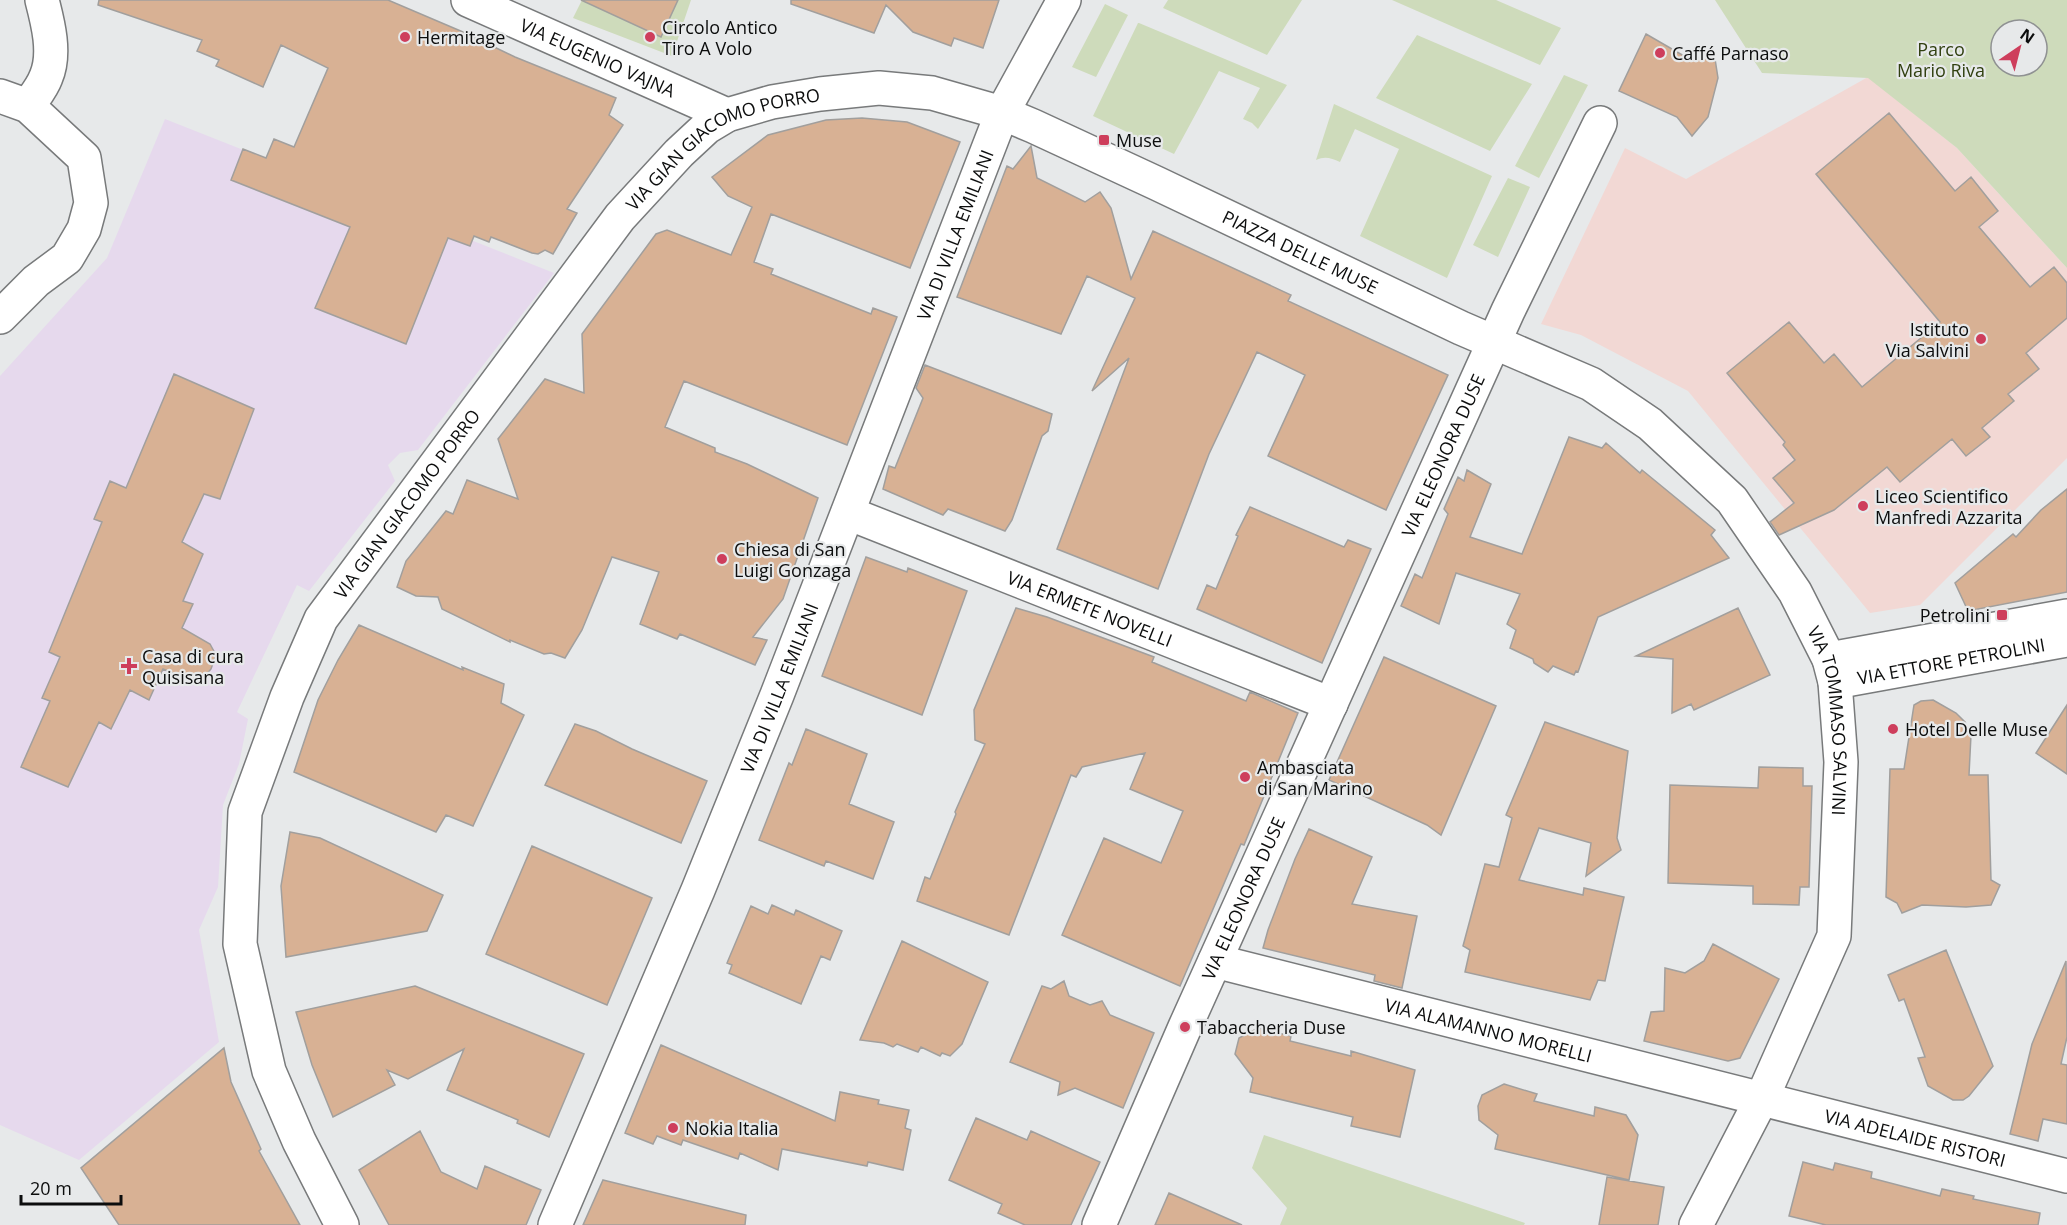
<svg xmlns="http://www.w3.org/2000/svg" width="2067" height="1225" font-family="'Open Sans',sans-serif">
<style>
.education{fill:#f2d8d4}
.medical{fill:#e6d9ed}
.green{fill:#cedbbb;fill-rule:evenodd}
.building{fill:#d8b194;stroke:#a19f9d;stroke-width:1.5}
.lines{fill:none;stroke-linecap:round;stroke-linejoin:round}
.minor-casing{stroke:#787a7b;stroke-width:36}
.minor{stroke:#fff;stroke-width:33}
.poi-dot{fill:#ce3e5c;stroke:#e7e9ea;stroke-width:2}
.labels{text-anchor:middle;dominant-baseline:central;stroke-width:4.5;stroke-linejoin:round;paint-order:stroke}
.poi-label{font-size:18px;fill:#0c0d0d;stroke:#e7e9ea;text-anchor:start}
.park-label{font-size:18px;fill:#314010;stroke:#e7e9ea}
.street-label{font-size:18px;fill:#0c0d0d;stroke:#e7e9ea}
</style>
<rect width="100%" height="100%" fill="#e7e9ea"/>
<path class="education" d="M1868,77L1957,148L2067,268V458L1920,605L1870,613L1688,391L1581,335L1541,324L1625,148L1686,179Z"/>
<path class="medical" d="M165,119L554,273L418,450L400,453L388,465L395,481L309,591L297,585L237,712L248,719L239,764L223,805L218,887L199,930L219,1042L79,1160L0,1125V376L107,258Z"/>
<path class="green" d="M582,0H691L672,56L573,18Z
M1168,0H1302L1267,55L1163,8Z
M1392,0H1496L1561,28L1540,65Z
M1715,0H2067V268L1957,148L1868,78L1762,73ZM2001,30H2037V66H2001Z
M1105,4L1128,15L1096,77L1072,67Z
M1138,23H1139L1287,85L1258,129L1252,123L1243,119L1260,88L1219,71L1174,154L1093,116Z
M1417,35L1532,84L1490,151L1376,98Z
M1564,75L1588,85L1539,178L1515,166Z
M1334,104L1492,176L1447,278L1360,236L1399,149L1355,129L1340,162C1331,158 1325,156 1316,160Z
M1508,178L1530,187L1498,257L1473,245Z
M1264,1135L1525,1223L1524,1225H1280L1287,1208L1252,1168Z"/>
<path class="building" d="M99,0H388L463,32L515,57L616,98L609,115L623,125L567,209L577,213L553,254L545,250L538,254L532,253L491,237L489,242L474,236L470,246L448,238L406,344L315,308L350,227L231,180L243,149L266,158L274,139L294,147L328,68L281,45L263,87L216,66L219,60L197,51L202,40L98,5Z
M581,0H678L661,37Z
M791,0H999L983,48L954,38L951,46L913,32L886,5L874,33L791,4Z
M1646,34L1684,56L1715,59L1718,78L1708,117L1692,136L1677,117L1619,91Z
M1889,113L1955,191L1971,177L1998,211L1979,227L2030,287L2054,267L2067,283V318L2026,353L2039,369L2008,394L2014,401L1982,428L1990,437L1966,456L1952,439L1900,482L1887,467L1834,510L1779,535L1770,522L1794,503L1773,478L1795,460L1783,445L1785,442L1727,373L1789,322L1824,363L1834,354L1862,387L1940,322L1816,174Z
M862,118L907,122L960,142L910,268L771,214L754,262L773,269L771,274L871,314L873,308L897,317L847,445L684,381L665,427L715,448V452L747,464L818,498L783,599L753,637L767,640L755,665L680,634L677,639L640,624L659,572L612,557L582,630L565,658L551,653L544,654L510,640V642L442,609L438,597L416,596L397,587L406,561L446,511L453,514L467,480L518,499L498,439L545,379L584,393L582,334L656,234L667,230L731,255L752,207L728,196L712,177L768,135L826,120Z
M1031,146L1037,178L1085,202L1100,192L1111,208L1131,279L1153,231L1291,295L1288,301L1448,375L1386,510L1268,456L1305,375L1257,352L1209,454L1158,589L1057,549L1129,358L1092,391L1135,298L1087,276L1061,334L957,297L1007,166L1013,169Z
M925,365L1052,414L1048,431L1042,436L1012,520L1005,531L948,509L943,515L883,489L889,466L895,468L923,398L916,388Z
M174,374L254,409L220,499L204,494L182,542L203,554L183,601L193,604L182,628L210,644L216,655L211,669L202,680L187,679L163,669L149,700L130,690L111,729L99,722L68,787L21,767L50,701L42,698L60,657L49,652L102,522L94,519L110,481L126,488Z
M1569,437L1602,448L1606,443L1640,473L1642,470L1715,530L1711,535L1729,558L1598,617L1578,672L1576,671L1574,675L1553,666L1548,672L1534,663L1533,659L1510,648L1516,630L1507,624L1520,594L1456,573L1439,624L1401,606L1415,574L1422,578L1448,514L1444,509L1458,477L1464,481L1467,470L1491,484L1470,537L1522,554Z
M2067,489V592L1968,611L1955,583L2013,534L2016,537L2041,510Z
M1250,507L1344,547L1348,540L1371,549L1322,663L1197,609L1207,585L1216,589L1238,536L1236,535Z
M866,557L907,572L908,568L967,591L922,715L822,676Z
M1016,608L1047,617L1154,657L1152,662L1246,701L1250,692L1298,713L1244,845L1241,844L1180,986L1062,935L1104,838L1161,863L1183,811L1130,789L1145,753L1082,767L1076,777L1071,775L1009,935L917,901L925,877L930,879L956,814L955,812L985,744L975,740L974,710Z
M1738,608L1770,675L1694,710L1691,704L1672,713L1673,659L1636,656Z
M359,625L463,670L462,667L504,684L501,703L524,715L473,826L446,815L436,832L294,772L318,700L338,660Z
M1384,657L1496,706L1441,835L1427,825L1329,780Z
M1933,700L1956,713L1965,722L1971,735L1969,775H1988L1991,880L2000,885L1991,905L1966,907L1922,905L1902,913L1897,903L1886,897L1890,769H1904L1914,705L1921,701Z
M2067,705V774L2036,753Z
M1545,722L1628,751L1617,838L1621,850L1586,876L1591,843L1539,828L1519,880L1583,895L1584,888L1624,897L1605,981L1598,980L1590,1000L1465,972L1470,950L1463,946L1485,864L1499,867L1512,818L1506,815Z
M575,724L596,731L632,749L707,781L681,843L545,785Z
M806,729L867,754L849,804L894,822L873,879L826,861L824,866L759,840L789,763L792,765Z
M1759,767L1803,768V786H1812L1809,887H1800L1799,905L1753,904V886L1668,883L1670,785L1758,788Z
M1309,829L1372,857L1352,904L1417,916L1402,988L1374,981L1375,975L1263,948L1268,930L1295,859Z
M290,832L320,838L443,895L427,931L286,957L281,886Z
M532,846L652,898L607,1005L486,954Z
M772,905L794,915L796,910L842,931L830,960L821,956L801,1004L729,973L732,965L727,963L751,906L768,914Z
M902,941L988,982L962,1044L950,1056L942,1053L940,1056L921,1047L918,1052L897,1044L893,1047L884,1043L860,1040Z
M1713,944L1779,979L1740,1058L1728,1061L1644,1041L1651,1012L1664,1011L1665,968L1685,973L1704,961Z
M1946,950L1993,1066L1969,1096L1963,1100H1953L1928,1086L1918,1058L1925,1057L1904,999L1899,1001L1888,975Z
M2066,961L2067,1037L2061,1064L2067,1065V1124L2043,1119L2038,1141L2010,1134L2032,1044Z
M1064,981L1069,996L1090,1005L1102,1001L1110,1015L1154,1033L1123,1108L1075,1088L1058,1095L1060,1082L1010,1062L1042,986L1051,989Z
M415,986L584,1054L549,1137L517,1123L518,1120L447,1090L464,1049L408,1079L387,1070L395,1085L333,1117L312,1065L296,1012Z
M1258,1028L1291,1036L1290,1041L1351,1056V1051L1415,1070L1400,1137L1351,1126L1353,1117L1250,1092L1253,1078L1235,1054L1239,1038Z
M661,1045L835,1121L840,1092L879,1100L878,1104L909,1110L905,1128L911,1130L903,1170L868,1162L867,1166L782,1149L778,1170L740,1153L738,1159L683,1140L681,1145L657,1136L653,1144L625,1133Z
M224,1048L231,1082L261,1149L259,1151L300,1225H119L81,1168Z
M1504,1084L1537,1094L1534,1101L1594,1116L1595,1107L1626,1115L1638,1135L1629,1180L1495,1149L1498,1135L1479,1120L1478,1106L1482,1095Z
M976,1118L1027,1140L1031,1131L1100,1162L1071,1225H1025L998,1213L1002,1204L949,1180Z
M420,1131L441,1172L477,1189L485,1166L541,1190L526,1225H389L359,1170Z
M1803,1162L1833,1170L1835,1163L1872,1172L1871,1178L1940,1196L1942,1189L1974,1196L1973,1199L2040,1213L2038,1225H1826L1789,1216Z
M1607,1177L1664,1187L1658,1225H1599Z
M603,1180L746,1215L745,1225H583Z
M1169,1193L1242,1225H1155Z"/>
<g class="lines">
<g class="minor-casing">
<g id="minor">
<path id="s1" d="M468,0L727,115"/>
<path d="M0,96L28,106L84,158L91,203L84,229L67,258L36,281L0,317"/>
<path d="M28,106C34,97 42,88 46,77C56,54 48,23 42,0"/>
<path id="s2" d="M848,513L1331,704"/>
<path d="M1829,659L2067,616"/>
<path id="s3" d="M1835,682L2067,640"/>
<path id="s4" d="M1215,961L2067,1176"/>
<path id="s5" d="M342,1225L299,1141L269,1071L240,944L245,812L287,697L321,619L620,217L679,153L707,127L727,115L772,102L820,94L879,88L932,93L1002,113L1033,126L1156,183L1461,328L1591,384L1650,424L1732,500L1795,592L1829,659L1835,682L1841,762L1834,936L1762,1098L1696,1225"/>
<path id="s6" d="M555,1225L698,890L777,695L1002,113L1064,0"/>
<path id="s7" d="M1099,1225L1185,1027L1508,311L1600,123"/>
</g>
</g>
<use href="#minor" class="minor"/>
</g>
<g class="poi-dot">
<circle cx="405" cy="37" r="6"/>
<circle cx="650" cy="37" r="6"/>
<circle cx="1660" cy="53" r="6"/>
<rect x="1098" y="134" width="12" height="12" rx="3"/>
<circle cx="1981" cy="339" r="6"/>
<circle cx="1863" cy="506" r="6"/>
<circle cx="722" cy="559" r="6"/>
<rect x="1996" y="609" width="12" height="12" rx="3"/>
<path d="M126 657h6v6h6v6h-6v6h-6v-6h-6v-6h6z"/>
<circle cx="1893" cy="729" r="6"/>
<circle cx="1245" cy="777" r="6"/>
<circle cx="1185" cy="1027" r="6"/>
<circle cx="673" cy="1128" r="6"/>
</g>
<g class="labels">
<g class="poi-label">
<text x="662" y="27">Circolo Antico<tspan x="662" dy="21">Tiro A Volo</tspan></text>
<text x="417" y="37">Hermitage</text>
<text x="1672" y="53">Caffé Parnaso</text>
<text x="1116" y="140">Muse</text>
<text x="1969" y="329" text-anchor="end">Istituto<tspan x="1969" dy="21">Via Salvini</tspan></text>
<text x="1875" y="496">Liceo Scientifico<tspan x="1875" dy="21">Manfredi Azzarita</tspan></text>
<text x="734" y="549">Chiesa di San<tspan x="734" dy="21">Luigi Gonzaga</tspan></text>
<text x="1990" y="615" text-anchor="end">Petrolini</text>
<text x="142" y="656">Casa di cura<tspan x="142" dy="21">Quisisana</tspan></text>
<text x="1905" y="729">Hotel Delle Muse</text>
<text x="1257" y="767">Ambasciata<tspan x="1257" dy="21">di San Marino</tspan></text>
<text x="1197" y="1027">Tabaccheria Duse</text>
<text x="685" y="1128">Nokia Italia</text>
</g>
<g class="park-label">
<text x="1941" y="49">Parco<tspan x="1941" dy="21">Mario Riva</tspan></text>
</g>
<g class="street-label">
<text stroke="none"><textPath href="#s1" startOffset="142">VIA EUGENIO VAJNA</textPath></text>
<text stroke="none"><textPath href="#s5" startOffset="1270">VIA GIAN GIACOMO PORRO</textPath></text>
<text stroke="none"><textPath href="#s6" startOffset="1068">VIA DI VILLA EMILIANI</textPath></text>
<text stroke="none"><textPath href="#s5" startOffset="1900">PIAZZA DELLE MUSE</textPath></text>
<text stroke="none"><textPath href="#s7" startOffset="843">VIA ELEONORA DUSE</textPath></text>
<text stroke="none"><textPath href="#s5" startOffset="784">VIA GIAN GIACOMO PORRO</textPath></text>
<text stroke="none"><textPath href="#s2" startOffset="260">VIA ERMETE NOVELLI</textPath></text>
<text stroke="none"><textPath href="#s3" startOffset="118">VIA ETTORE PETROLINI</textPath></text>
<text stroke="none"><textPath href="#s6" startOffset="582">VIA DI VILLA EMILIANI</textPath></text>
<text stroke="none"><textPath href="#s5" startOffset="2650">VIA TOMMASO SALVINI</textPath></text>
<text stroke="none"><textPath href="#s7" startOffset="357">VIA ELEONORA DUSE</textPath></text>
<text stroke="none"><textPath href="#s4" startOffset="282">VIA ALAMANNO MORELLI</textPath></text>
<text stroke="none"><textPath href="#s4" startOffset="722">VIA ADELAIDE RISTORI</textPath></text>
</g>
</g>
<g transform="translate(2019 48) rotate(35)"><circle r="28" fill="#e7e9ea" stroke="#8f9192" stroke-width="1.5"/>
<path d="M0-4.5L10 22L0 15L-10 22Z" fill="#ce3e5c"/>
<text y="-9" font-size="16" font-weight="bold" text-anchor="middle" fill="#0c0d0d">N</text>
</g>
<path d="M21 1195v9h100v-9" fill="none" stroke="#0c0d0d" stroke-width="3"/>
<text x="30" y="1195" font-size="18" fill="#0c0d0d" stroke="#e7e9ea" stroke-width="4.5" paint-order="stroke">20 m</text>
</svg>
